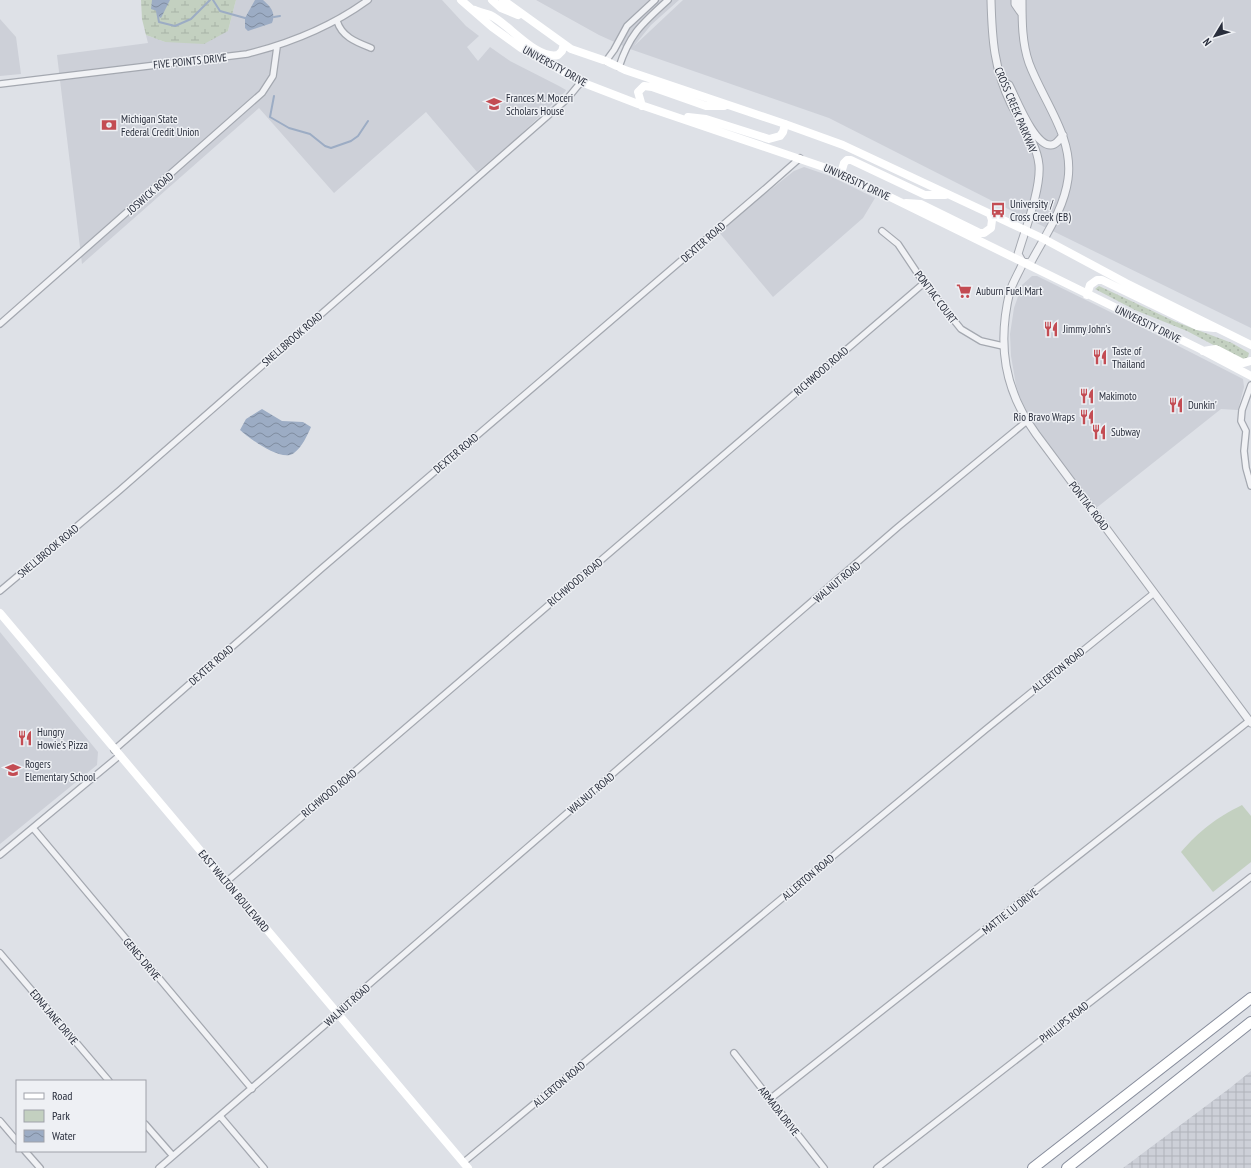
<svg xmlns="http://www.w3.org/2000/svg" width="1251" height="1168" font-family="'PT Sans Narrow',sans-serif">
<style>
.built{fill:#cdd0d8}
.industrial{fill:url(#industrial-grid)}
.grass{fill:url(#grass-dots)}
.wetland{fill:url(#wetland-marsh)}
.park{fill:#c3d0c0}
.water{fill:url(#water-waves)}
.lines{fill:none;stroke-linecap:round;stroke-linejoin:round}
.stream{stroke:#9cacc4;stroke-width:2}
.minor-casing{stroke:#a4a8b0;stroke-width:8}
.tertiary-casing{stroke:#a4a8b0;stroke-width:9}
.motorway-casing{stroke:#878d9c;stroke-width:12}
.minor{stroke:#f1f2f5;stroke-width:5.5}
.tertiary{stroke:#f1f2f5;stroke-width:7}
.secondary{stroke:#fff;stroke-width:8}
.motorway{stroke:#fff;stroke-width:10}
.labels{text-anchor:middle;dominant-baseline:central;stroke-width:3;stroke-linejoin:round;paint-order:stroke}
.street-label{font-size:11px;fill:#292e3c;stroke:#eef0f4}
.poi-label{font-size:11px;fill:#292e3c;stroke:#eef0f4;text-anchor:start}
</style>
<defs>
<pattern id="industrial-grid" width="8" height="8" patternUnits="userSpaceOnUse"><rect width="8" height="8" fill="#cdd0d8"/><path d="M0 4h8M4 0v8" fill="none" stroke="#b0b3ba"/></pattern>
<pattern id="grass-dots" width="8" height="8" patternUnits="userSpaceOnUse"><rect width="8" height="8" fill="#c3d0c0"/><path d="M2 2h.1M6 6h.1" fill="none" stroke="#a8b3a6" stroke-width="1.8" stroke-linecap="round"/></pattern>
<pattern id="wetland-marsh" width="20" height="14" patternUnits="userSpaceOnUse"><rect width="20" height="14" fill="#c3d0c0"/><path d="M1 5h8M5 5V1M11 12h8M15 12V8" fill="none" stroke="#a8b3a6"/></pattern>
<pattern id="water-waves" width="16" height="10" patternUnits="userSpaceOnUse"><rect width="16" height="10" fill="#9cacc4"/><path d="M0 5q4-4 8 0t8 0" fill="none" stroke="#7f8ca0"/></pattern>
</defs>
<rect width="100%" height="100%" fill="#dee1e7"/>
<path class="built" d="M236,0H442L466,26L479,36L467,47L478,61L490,47L510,61L559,86L566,90L565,92L518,137L477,172L426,112L334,193L259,108L82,264L57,55L148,43L146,35L165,42L228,31Z
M536,0H679L651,25L634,46L683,0H1251V328L1018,214L829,118L630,49L599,35Z
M0,19L16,37L21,74L0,76Z
M804,167L830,176L875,198L863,218L773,297L718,231L794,171Z
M1032,276H1037L1151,332L1243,379L1244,387L1238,410L1221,409L1095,509L1029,417L1017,391L1011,356L1010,334L1014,308L1022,285Z
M0,632L98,752L97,765L0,844Z"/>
<path class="industrial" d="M1251,1071V1168H1123L1230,1088Z"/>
<path class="grass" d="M1099,286L1176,322L1232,343L1249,353L1248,357L1245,359H1240L1187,331L1135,310L1095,289Z"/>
<path class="wetland" d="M141,0H236L228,31L204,44L165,42L146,35L142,19Z"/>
<path class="park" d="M1242,805L1251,816V862L1213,892L1181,852C1200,830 1216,818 1242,805Z"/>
<path class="water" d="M152,0H170L161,18L159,17L157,11L151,9Z
M255,0H263C271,7 276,13 272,23L248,31L245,28V18Z
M262,409L282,421L303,422L311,427C307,436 302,447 294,453C282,463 249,438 240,430L246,419Z"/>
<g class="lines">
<path class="stream" d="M213,0L220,11L245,18
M157,11L159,22L175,26L191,19L210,0
M274,17L280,16
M274,96L270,117L289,128L310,134L325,146L331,148L351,141L358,136L368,121"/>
<g class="minor-casing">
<path id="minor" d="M337,21C342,37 356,42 371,48
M606,61L614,50L627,26L655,0
M619,67C630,33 642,24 668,0
M0,84L247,54C291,43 331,27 368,0
M882,231L898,244L924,283L961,329L981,341L1003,346
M0,324L262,93L273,76L277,47
M1251,385L1242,410L1241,421L1246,431L1244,451L1246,468L1251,486
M0,591L120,490L567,99L581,82
M114,750L321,569L766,188L800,158
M33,828L252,1089
M0,855L119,756
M226,882L924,283
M0,953L109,1081
M734,1053L824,1168
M770,1099L1249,721
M220,1116L264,1168
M0,1121L17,1141
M145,1124L173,1156
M25,1151L40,1168
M464,1162L985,730L1154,593
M159,1168L326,1024L337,1012L898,527L1027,421
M877,1168L1251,877"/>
</g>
<g class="tertiary-casing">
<path id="tertiary" d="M991,0C992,39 994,69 1011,104C1021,124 1037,143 1039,165C1041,189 1025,230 1018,254L1023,263
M1015,0V4L1022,14
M1022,0C1022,21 1022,43 1029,63C1043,101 1074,137 1068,179C1064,209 1045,236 1031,262L1023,263
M1002,81L1009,85C1016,98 1034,146 1051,145C1056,145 1060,139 1063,135
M1023,263C1019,272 1013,282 1010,291C997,344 1004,390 1036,434L1251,723"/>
</g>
<g class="motorway-casing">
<path id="motorway" d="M1033,1168L1251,998
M1067,1168L1251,1022"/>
</g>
<use href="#minor" class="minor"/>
<use href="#tertiary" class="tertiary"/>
<path class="secondary" d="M461,0L492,27L521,48L581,82L638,104L841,173L1200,349L1251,376
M492,0L501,8L518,15
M503,0L571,49L606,61L625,70L785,124L843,145L1044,239L1126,283L1251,345
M475,10C479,12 485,13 490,15C508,23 536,60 558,55L562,51L564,44
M642,106L638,92L644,86L652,87L706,106H724
M688,117L706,119L769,139L780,136L783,132L785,124
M841,173L844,163L847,160H851L925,195H945
M906,203L921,204L980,233H984L991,228L992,220L990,214
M1087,295L1090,285L1097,280H1102L1197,326L1214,328
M1203,351L1216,349L1243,363L1251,361
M0,613L468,1168"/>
<use href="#motorway" class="motorway"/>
</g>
<defs>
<g id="university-bare" transform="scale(1.2)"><path d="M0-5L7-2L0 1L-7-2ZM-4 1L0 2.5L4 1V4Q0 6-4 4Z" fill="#c34c53" stroke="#eef0f4" stroke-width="2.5" paint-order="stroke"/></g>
<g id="bank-bare" transform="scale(1.2)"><path d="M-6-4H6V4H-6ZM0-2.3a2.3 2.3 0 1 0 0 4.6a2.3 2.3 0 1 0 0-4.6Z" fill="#c34c53" stroke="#eef0f4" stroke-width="2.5" paint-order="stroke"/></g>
<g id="bus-bare" transform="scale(1.2)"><path d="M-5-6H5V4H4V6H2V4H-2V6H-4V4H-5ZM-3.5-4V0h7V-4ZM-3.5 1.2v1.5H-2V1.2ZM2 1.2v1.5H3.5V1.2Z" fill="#c34c53" stroke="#eef0f4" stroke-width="2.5" paint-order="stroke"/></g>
<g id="supermarket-bare" transform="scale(1.2)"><path d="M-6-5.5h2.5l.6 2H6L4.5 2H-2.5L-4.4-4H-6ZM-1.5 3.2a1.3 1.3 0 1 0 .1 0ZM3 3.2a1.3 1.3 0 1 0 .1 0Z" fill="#c34c53" stroke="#eef0f4" stroke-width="2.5" paint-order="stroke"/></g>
<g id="restaurant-bare" transform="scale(1.2)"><path d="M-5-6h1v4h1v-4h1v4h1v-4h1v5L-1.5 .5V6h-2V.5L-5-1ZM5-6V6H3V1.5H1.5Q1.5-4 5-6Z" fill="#c34c53" stroke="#eef0f4" stroke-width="2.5" paint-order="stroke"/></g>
<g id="school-bare" transform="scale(1.2)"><path d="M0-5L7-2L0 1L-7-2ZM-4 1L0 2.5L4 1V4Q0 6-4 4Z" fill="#c34c53" stroke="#eef0f4" stroke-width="2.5" paint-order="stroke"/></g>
</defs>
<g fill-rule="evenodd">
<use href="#university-bare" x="494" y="104"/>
<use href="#bank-bare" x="109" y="125"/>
<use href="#bus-bare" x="998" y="210"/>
<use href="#supermarket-bare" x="964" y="291"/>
<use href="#restaurant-bare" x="1051" y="329"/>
<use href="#restaurant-bare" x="1100" y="357"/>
<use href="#restaurant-bare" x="1087" y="396"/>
<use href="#restaurant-bare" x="1176" y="405"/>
<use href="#restaurant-bare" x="1087" y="417"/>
<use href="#restaurant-bare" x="1099" y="432"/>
<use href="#restaurant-bare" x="25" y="738"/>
<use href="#school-bare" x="13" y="770"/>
</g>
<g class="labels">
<g class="street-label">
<text transform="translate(190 61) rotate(-6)">FIVE POINTS DRIVE</text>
<text transform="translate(555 66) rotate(29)">UNIVERSITY DRIVE</text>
<text transform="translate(1016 110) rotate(67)">CROSS CREEK PARKWAY</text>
<text transform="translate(857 182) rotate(25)">UNIVERSITY DRIVE</text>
<text transform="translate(150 193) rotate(-41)">JOSWICK ROAD</text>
<text transform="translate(703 242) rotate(-41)">DEXTER ROAD</text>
<text transform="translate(936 297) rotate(53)">PONTIAC COURT</text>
<text transform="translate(1148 324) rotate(26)">UNIVERSITY DRIVE</text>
<text transform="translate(292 339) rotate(-41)">SNELLBROOK ROAD</text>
<text transform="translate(821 371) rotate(-41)">RICHWOOD ROAD</text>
<text transform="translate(456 453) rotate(-40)">DEXTER ROAD</text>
<text transform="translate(1089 506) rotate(53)">PONTIAC ROAD</text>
<text transform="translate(48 551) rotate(-40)">SNELLBROOK ROAD</text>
<text transform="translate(575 582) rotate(-40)">RICHWOOD ROAD</text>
<text transform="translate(837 582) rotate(-40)">WALNUT ROAD</text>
<text transform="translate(211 665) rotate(-41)">DEXTER ROAD</text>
<text transform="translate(1058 670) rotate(-39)">ALLERTON ROAD</text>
<text transform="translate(329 793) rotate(-40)">RICHWOOD ROAD</text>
<text transform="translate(591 793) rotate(-40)">WALNUT ROAD</text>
<text transform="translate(808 877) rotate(-40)">ALLERTON ROAD</text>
<text transform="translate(234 891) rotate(50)">EAST WALTON BOULEVARD</text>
<text transform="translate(1010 911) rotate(-38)">MATTIE LU DRIVE</text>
<text transform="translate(142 959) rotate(50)">GENES DRIVE</text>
<text transform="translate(347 1005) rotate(-42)">WALNUT ROAD</text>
<text transform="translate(54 1017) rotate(50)">EDNA JANE DRIVE</text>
<text transform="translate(1064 1022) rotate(-38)">PHILLIPS ROAD</text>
<text transform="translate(559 1084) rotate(-40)">ALLERTON ROAD</text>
<text transform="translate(779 1111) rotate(52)">ARMADA DRIVE</text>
</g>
<g class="poi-label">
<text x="506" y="98">Frances M. Moceri<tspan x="506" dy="13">Scholars House</tspan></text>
<text x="121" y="119">Michigan State<tspan x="121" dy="13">Federal Credit Union</tspan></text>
<text x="1010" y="204">University /<tspan x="1010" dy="13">Cross Creek (EB)</tspan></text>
<text x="976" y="291">Auburn Fuel Mart</text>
<text x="1063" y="329">Jimmy John's</text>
<text x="1112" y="351">Taste of<tspan x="1112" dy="13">Thailand</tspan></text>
<text x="1099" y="396">Makimoto</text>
<text x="1188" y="405">Dunkin'</text>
<text x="1075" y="417" text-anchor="end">Rio Bravo Wraps</text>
<text x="1111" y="432">Subway</text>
<text x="37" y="732">Hungry<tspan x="37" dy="13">Howie's Pizza</tspan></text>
<text x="25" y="764">Rogers<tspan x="25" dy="13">Elementary School</tspan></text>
</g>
</g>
<rect x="16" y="1080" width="130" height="72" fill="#eef0f4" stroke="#9fa2aa"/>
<rect x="24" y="1093" width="20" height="6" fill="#ffffff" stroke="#9fa2aa"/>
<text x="52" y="1100" font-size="12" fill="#292e3c">Road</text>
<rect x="24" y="1110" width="20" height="12" fill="#c3d0c0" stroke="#9fa2aa"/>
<text x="52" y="1120" font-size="12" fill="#292e3c">Park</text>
<rect x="24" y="1130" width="20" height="12" fill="url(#water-waves)" stroke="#9fa2aa"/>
<text x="52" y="1140" font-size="12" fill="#292e3c">Water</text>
<g transform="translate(1215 36) rotate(232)" stroke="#eef0f4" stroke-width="3" paint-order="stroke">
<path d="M0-3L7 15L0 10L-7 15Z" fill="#292e3c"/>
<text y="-6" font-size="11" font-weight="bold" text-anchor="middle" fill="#292e3c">N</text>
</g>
</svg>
